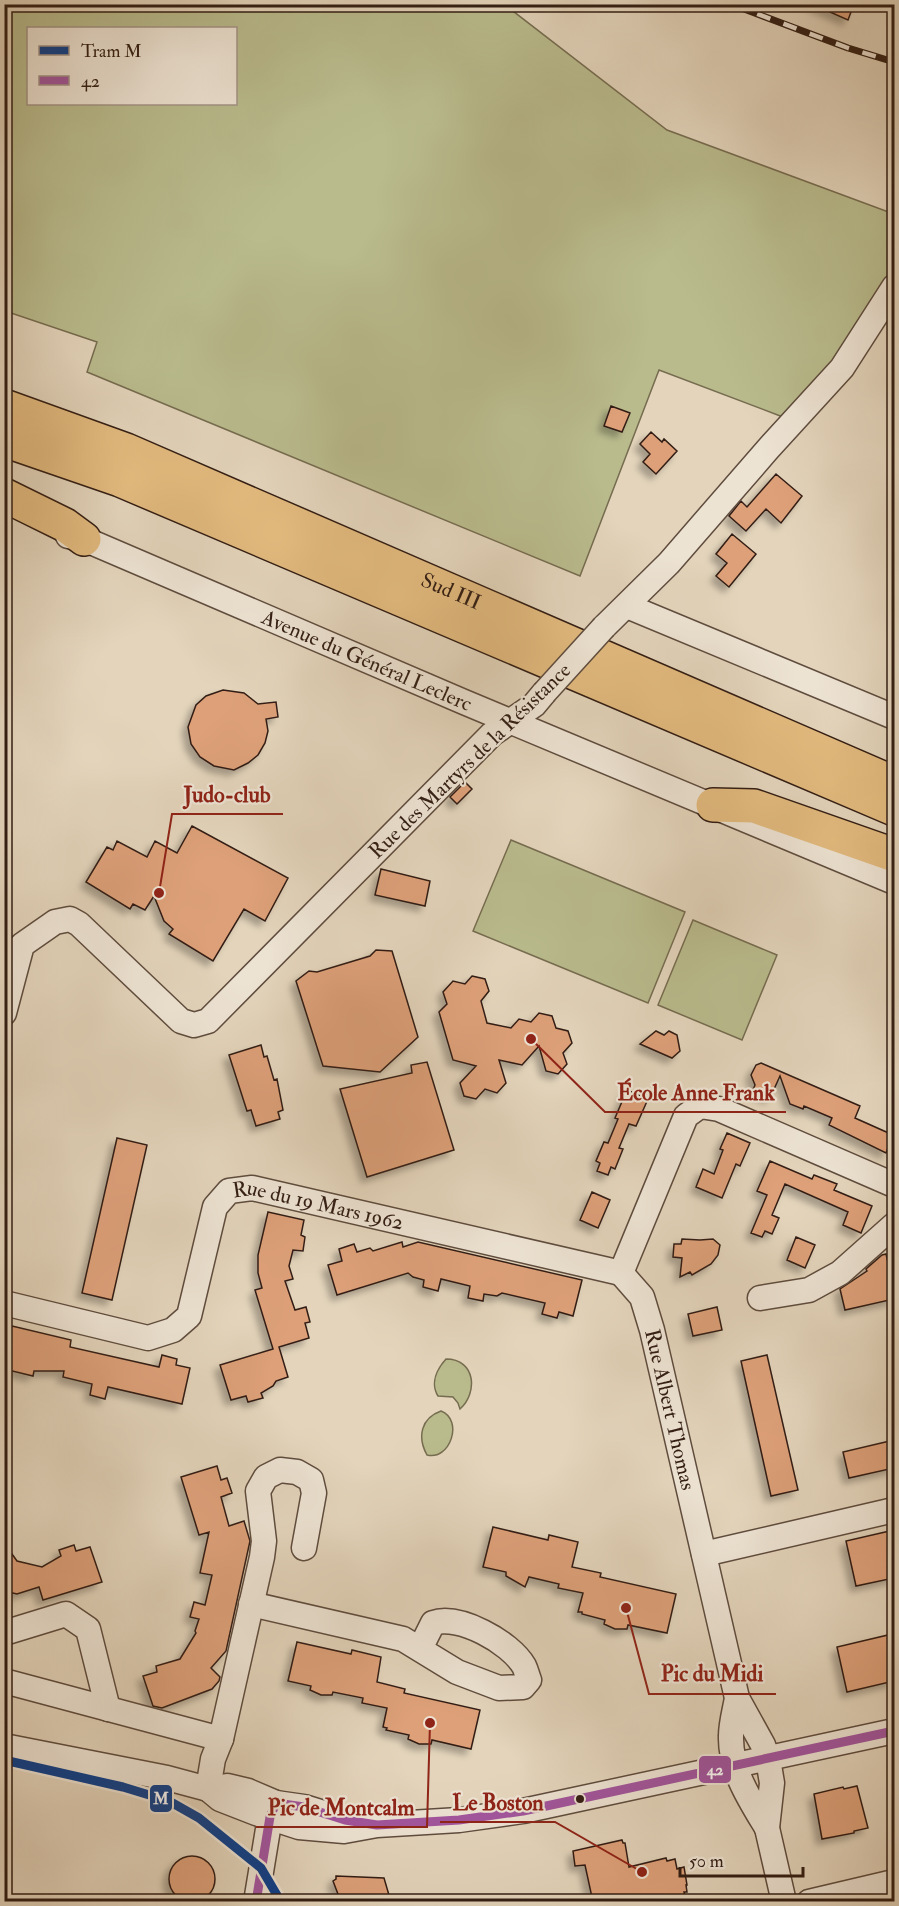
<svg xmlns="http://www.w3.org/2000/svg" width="899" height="1906" font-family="'IM FELL Double Pica',serif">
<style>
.green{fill:#b9bb8d;stroke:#766c50;stroke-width:1.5;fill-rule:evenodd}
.building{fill:#dda079;stroke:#331e14;stroke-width:1.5;filter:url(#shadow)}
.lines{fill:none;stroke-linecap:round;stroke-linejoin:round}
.minor-casing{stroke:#5f4c3e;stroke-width:27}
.highway-casing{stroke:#331e14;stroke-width:36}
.minor{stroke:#ede3d3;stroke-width:24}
.highway{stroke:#e2ba7e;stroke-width:33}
.rail-casing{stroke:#331e14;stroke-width:7}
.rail{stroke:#ede3d3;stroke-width:4.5;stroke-dasharray:14;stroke-linecap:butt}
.minor-bridge-casing{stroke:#5f4c3e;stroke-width:27;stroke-linecap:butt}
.minor-bridge{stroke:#ede3d3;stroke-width:24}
.bus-1-casing{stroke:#ede3d3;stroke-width:14}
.bus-1{stroke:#a2559d;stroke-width:9}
.tram-1-casing{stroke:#ede3d3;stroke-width:14}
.tram-1{stroke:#0b3e8b;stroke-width:9}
.bus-dot{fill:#331e14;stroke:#ede3d3;stroke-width:2}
.labels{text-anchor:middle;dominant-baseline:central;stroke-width:4.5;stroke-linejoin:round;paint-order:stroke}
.street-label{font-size:21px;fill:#331e14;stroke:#ede3d3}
.leader{fill:none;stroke:#8f2418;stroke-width:2}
.callout-dot{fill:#8f2418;stroke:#ede3d3;stroke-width:2}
.callout-label{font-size:22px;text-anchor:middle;font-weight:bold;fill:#8f2418;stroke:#ede3d3;stroke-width:4.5;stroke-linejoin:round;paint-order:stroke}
.line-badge{stroke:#ede3d3;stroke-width:2}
.badge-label{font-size:16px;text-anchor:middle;font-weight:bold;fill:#fff}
</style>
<defs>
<filter id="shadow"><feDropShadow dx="-5.5" dy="5.5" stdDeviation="3" flood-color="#0004"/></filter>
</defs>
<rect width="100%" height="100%" fill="#e3d4bb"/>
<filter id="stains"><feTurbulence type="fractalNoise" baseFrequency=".00333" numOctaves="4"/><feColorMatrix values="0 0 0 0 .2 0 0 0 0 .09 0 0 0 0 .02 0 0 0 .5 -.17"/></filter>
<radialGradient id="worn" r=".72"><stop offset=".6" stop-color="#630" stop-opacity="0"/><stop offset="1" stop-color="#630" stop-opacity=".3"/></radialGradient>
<path class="green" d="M5,5H505L667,130L894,214V266L824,374L783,417L659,370L580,576L87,372L97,342L5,311ZM28,28H236V104H28Z
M511,840L685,912L648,1003L473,931Z
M693,920L777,955L742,1040L658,1005Z
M446,1359C476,1359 478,1393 460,1409L458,1403L453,1397L438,1396C430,1383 437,1369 446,1359Z
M441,1411C464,1420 450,1461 427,1455C417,1437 421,1418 441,1411Z"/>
<path class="building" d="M812,4H854L848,20Z
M611,406L630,413L622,432L604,426Z
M651,432L662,442L664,439L677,451L656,474L643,462L650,454L640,444Z
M776,474L802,496L781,523L766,509L746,531L729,516L741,501L747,507Z
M732,534L756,554L729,587L716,576L727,563L716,554Z
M223,690L244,693L258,704L276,702L278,717L266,719L268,731L265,743L258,755L248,763L234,770L214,766L200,757L191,744L188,727L196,705L206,696Z
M465,782L472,789L457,804L450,797Z
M192,826L288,878L265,921L244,909L213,961L169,934L173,929L164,921L154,896L145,910L133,904L130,909L86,882L107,847L113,850L117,841L147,857L155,841L177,853Z
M381,869L430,881L425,906L375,895Z
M376,950L392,951L418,1037L380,1072L323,1066L296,981L309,971L317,972L370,956Z
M472,976L485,979L489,991L481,1001L487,1023L511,1028L519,1019L531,1022L539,1013L552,1016L556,1028L568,1031L572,1043L563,1053L567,1064L558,1074L546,1071L539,1046L522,1065L499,1060L506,1083L497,1093L485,1089L476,1099L464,1096L460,1083L476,1066L453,1060L439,1012L447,1004L443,992L453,981L465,984Z
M656,1031L664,1035L669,1031L677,1035L680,1051L672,1058L640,1044Z
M261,1045L264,1057L267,1056L274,1080L277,1079L283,1110L278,1112L280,1119L256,1126L251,1110L247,1111L229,1055Z
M427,1062L454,1150L367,1177L340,1089L412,1073L411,1065Z
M761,1063L860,1106L855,1118L893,1135L886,1153L829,1125L832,1118L804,1106L803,1109L790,1104L780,1076L770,1098L753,1090L755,1085L751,1075L756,1065Z
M627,1090L648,1099L636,1126L629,1124L619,1148L623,1149L615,1169L611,1167L608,1175L597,1171L600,1163L596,1161L604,1142L608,1143L618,1119L615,1118Z
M727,1133L750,1143L740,1166L736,1164L722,1198L696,1187L703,1169L714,1174L723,1150L720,1149Z
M117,1138L147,1145L112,1300L82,1293Z
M770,1161L812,1179L814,1175L837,1184L834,1190L872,1206L861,1233L843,1225L848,1212L785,1184L772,1215L779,1218L772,1234L765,1231L762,1237L751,1233L767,1195L757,1191Z
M592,1192L610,1200L598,1228L580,1220Z
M268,1212L304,1220L301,1235L305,1237L303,1251L293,1250L289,1266L293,1279L285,1281L295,1310L306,1307L310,1322L305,1323L309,1338L279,1347L288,1377L276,1381L273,1386L261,1393L263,1398L248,1402L246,1396L231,1400L220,1365L273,1349L255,1290L262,1288L258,1273V1255Z
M796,1237L815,1245L805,1268L787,1260Z
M682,1239L700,1240L713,1239L720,1245L718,1255L711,1264L692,1275L690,1272L680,1277L682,1258L673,1257L674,1244H681Z
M402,1242L403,1247L418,1242L582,1280L573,1316L559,1312L557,1318L542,1314L545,1303L502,1293L497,1296L484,1294L483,1301L468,1298L470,1286L441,1279L438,1291L423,1287L424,1280L413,1277L408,1273L337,1295L328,1265L342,1261L339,1249L354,1244L357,1252L370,1248L373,1251Z
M886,1254L894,1288V1299L845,1310L840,1289L867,1271L866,1269L882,1255Z
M717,1307L722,1330L693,1336L688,1314Z
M12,1326L71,1340L70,1347L159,1367L162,1355L177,1359L176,1365L190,1368L182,1404L108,1387L105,1399L90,1395L92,1384L63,1377L64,1371H34L33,1376L4,1369V1332L10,1333Z
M767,1355L798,1490L771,1496L741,1361Z
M894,1440V1468L849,1478L843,1452Z
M217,1466L221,1480L227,1478L232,1493L221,1497L229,1526L244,1521L250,1541L226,1651L211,1668L220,1677L219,1681L212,1689L162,1708L153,1706L143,1676L157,1672L156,1666L180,1659L196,1633L195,1631L199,1619L190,1617L194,1602L205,1605L212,1575L200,1573L209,1532L199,1535L181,1477Z
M493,1527L548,1540L549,1535L578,1542L572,1567L601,1573L600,1577L676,1594L667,1633L628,1625L627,1629H615L604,1624L605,1620L582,1614V1612H578L583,1593L558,1588L559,1584L529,1577L525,1587L506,1576V1572L483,1567Z
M894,1530V1578L856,1586L846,1541Z
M74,1545L76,1551L90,1547L102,1582L43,1600L39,1587L17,1594L4,1591V1562L12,1554L17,1561L42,1567L61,1556L59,1550Z
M888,1635L894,1665V1681L847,1692L837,1647Z
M297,1642L351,1654L352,1650L381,1657L377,1682L405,1689L404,1693L480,1710L471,1749L432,1740L431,1744H419L408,1739L409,1735L386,1730L387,1728L383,1727L387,1708L362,1703L363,1698L333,1692L332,1695H321L310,1690L311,1686L288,1681Z
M857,1786L868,1828L854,1831V1833L822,1839L814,1794L843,1787L844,1789Z
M622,1840L623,1843H625L629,1867L666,1858L667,1861L675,1859L677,1869L684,1867L687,1885H686L687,1892H684L686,1899L675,1902H645L643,1897L622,1902H593L585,1865L575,1866L573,1851Z
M169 1879a23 23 0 1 1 46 0a23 23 0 1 1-46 0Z
M336,1876L384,1878L391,1902H341L333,1881L336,1879Z"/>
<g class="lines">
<g class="minor-casing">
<g id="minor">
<path id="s1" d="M68,536L84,539L464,702L894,882"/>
<path d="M627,606L894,717"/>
<path d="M604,627L669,563L768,449L842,368L894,287"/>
<path d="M4,1013L22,945L55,922L70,919L79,924L181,1021L194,1025L208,1021L492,734L534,705L544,693"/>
<path id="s2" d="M621,1273L642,1297L652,1330L737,1698C735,1710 731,1723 731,1736C730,1770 750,1800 767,1828"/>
<path d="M621,1273L686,1116L700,1106L719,1109L894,1185"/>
<path d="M760,1298L809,1290L840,1273L894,1225"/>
<path id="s3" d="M4,1303L148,1338L173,1330L189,1316L215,1207L229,1191L252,1188L621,1273"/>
<path d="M704,1554L894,1510"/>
<path d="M251,1604L403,1639L457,1672L499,1688L523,1687L529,1680C527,1675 526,1670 524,1666C510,1642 459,1614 433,1623L420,1649"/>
<path d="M4,1633L66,1614L88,1629L108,1709"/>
<path d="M4,1681L221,1739"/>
<path d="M737,1698L763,1745L768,1759L772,1783L767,1828L784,1902"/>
<path d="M4,1746L167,1778L208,1789L227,1786L248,1791L276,1803L304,1807L349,1821"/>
<path d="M208,1789L220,1799L256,1813L299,1827L344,1831L377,1825L459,1820L523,1811L894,1731"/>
<path d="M208,1789L213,1759L221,1739L262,1557L264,1541L258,1491L266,1477L280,1470L297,1472L311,1480L314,1493L304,1548"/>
<path d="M256,1902L270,1817L276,1803"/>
<path d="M809,1902L894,1882"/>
</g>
</g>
<g class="highway-casing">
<g id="highway">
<path id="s4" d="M4,406L126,450L894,783"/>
<path d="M4,440L120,480L894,809"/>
<path d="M4,495L65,525L84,539"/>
<path d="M713,805L754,806L894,855"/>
</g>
</g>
<use href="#minor" class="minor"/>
<use href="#highway" class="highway"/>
<g class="rail-casing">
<path id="rail" d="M731,4L848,48L894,62"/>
</g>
<use href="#rail" class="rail"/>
<g class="minor-bridge-casing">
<path id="minor-bridge" d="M544,693L604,627"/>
</g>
<use href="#minor-bridge" class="minor-bridge"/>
<g class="bus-1-casing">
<path id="bus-1" d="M256,1902L270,1817L276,1803L304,1807L345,1820L377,1825L459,1820L523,1811L894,1731"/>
</g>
<use href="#bus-1" class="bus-1"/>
<g class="tram-1-casing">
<path id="tram-1" d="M4,1760L123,1787L169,1801L199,1818L261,1868L281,1902"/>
</g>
<use href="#tram-1" class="tram-1"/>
</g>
<circle class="bus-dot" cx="580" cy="1799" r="5"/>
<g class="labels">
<g class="street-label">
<text stroke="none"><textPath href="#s4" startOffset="484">Sud III</textPath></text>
<text stroke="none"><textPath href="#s1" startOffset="324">Avenue du Général Leclerc</textPath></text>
<text transform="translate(470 761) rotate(-44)">Rue des Martyrs de la Résistance</text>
<text stroke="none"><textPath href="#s3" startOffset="420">Rue du 19 Mars 1962</textPath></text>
<text stroke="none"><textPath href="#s2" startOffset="148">Rue Albert Thomas</textPath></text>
</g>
</g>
<path class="leader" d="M159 893L172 814H283M531 1039L605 1112H786M626 1608L649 1694H776M642 1872L555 1822H440M430 1723L427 1827H256"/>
<g class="callout-dot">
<circle cx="159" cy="893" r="6"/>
<circle cx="531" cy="1039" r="6"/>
<circle cx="626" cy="1608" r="6"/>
<circle cx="642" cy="1872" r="6"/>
<circle cx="430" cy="1723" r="6"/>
</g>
<g class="callout-label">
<text x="227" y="802">Judo-club</text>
<text x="696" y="1100">École Anne Frank</text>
<text x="712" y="1681">Pic du Midi</text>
<text x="498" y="1810">Le Boston</text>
<text x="341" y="1815">Pic de Montcalm</text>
</g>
<g class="line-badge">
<rect x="698" y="1755" width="34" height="29" rx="6" fill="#a2559d"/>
<rect x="149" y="1784" width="24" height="29" rx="6" fill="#0b3e8b"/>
</g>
<g class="badge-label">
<text x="715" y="1775">42</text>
<text x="161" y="1804">M</text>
</g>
<rect width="899" height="1906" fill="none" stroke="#e3d4bb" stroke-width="24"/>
<rect x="6" y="6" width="887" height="1894" fill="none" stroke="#331e14" stroke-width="3"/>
<rect x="12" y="12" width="875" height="1882" fill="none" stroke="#331e14" stroke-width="1.5"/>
<rect x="27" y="27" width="210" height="78" fill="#ede3d3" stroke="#a39487" stroke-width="1.5"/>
<rect x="39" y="46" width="30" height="9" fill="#0b3e8b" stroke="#a39487" stroke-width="1.5"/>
<text x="81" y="57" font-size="18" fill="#331e14">Tram M</text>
<rect x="39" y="76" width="30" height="9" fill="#a2559d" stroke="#a39487" stroke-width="1.5"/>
<text x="81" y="87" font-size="18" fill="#331e14">42</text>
<path d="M680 1867v9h123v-9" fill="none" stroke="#331e14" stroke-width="3"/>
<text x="689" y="1867" font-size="18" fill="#331e14" stroke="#ede3d3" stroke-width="4.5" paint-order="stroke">50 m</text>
<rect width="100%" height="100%" filter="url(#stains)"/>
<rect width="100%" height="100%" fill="url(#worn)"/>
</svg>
